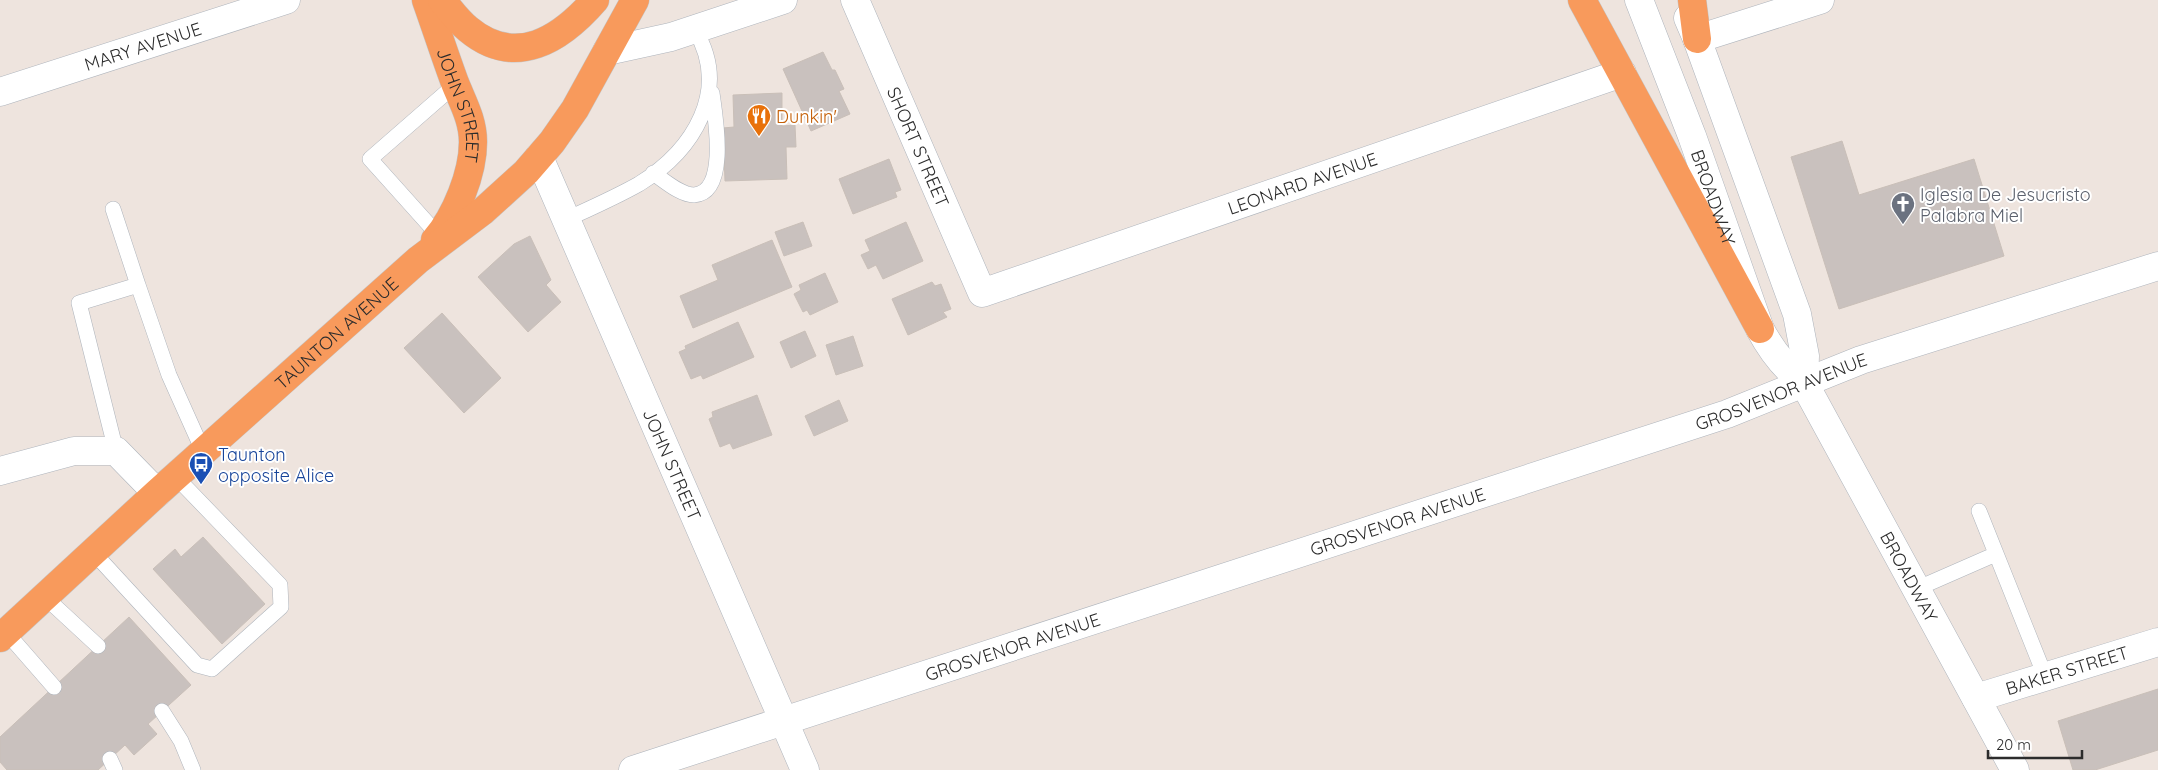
<svg xmlns="http://www.w3.org/2000/svg" width="2158" height="770" font-family="Quicksand,sans-serif">
<style>
.building{fill:#c9c1be;stroke:#c9bfb8}
.lines{fill:none;stroke-linecap:round;stroke-linejoin:round}
.service-casing{stroke:#aeb4bc;stroke-width:16}
.minor-casing{stroke:#aeb4bc;stroke-width:29}
.secondary-casing{stroke:#aeb4bc;stroke-width:29}
.trunk-casing{stroke:#c4c4c4;stroke-width:29}
.service{stroke:#fff;stroke-width:15}
.minor{stroke:#fff;stroke-width:28}
.secondary{stroke:#fff;stroke-width:28}
.trunk{stroke:#f89a5c;stroke-width:28}
.labels{text-anchor:middle;dominant-baseline:central;stroke-width:4;stroke-linejoin:round;paint-order:stroke}
.street-label{font-size:18px;fill:#2c2c2c;stroke:#fff}
.food-label{font-size:18px;fill:#c56008;stroke:#fff;text-anchor:start}
.worship-label{font-size:18px;fill:#5b616d;stroke:#fff;text-anchor:start}
.transit-label{font-size:18px;fill:#164399;stroke:#fff;text-anchor:start}
</style>
<rect width="100%" height="100%" fill="#eee4de"/>
<path class="building" d="M823,52L832,70H835L844,89L839,91L850,114L811,131L783,69Z
M782,93V126L795,125L796,147H786L787,179L725,181L723,128L734,127L733,95Z
M1842,141L1859,195L1974,159L2004,256L1839,309L1791,157Z
M889,159L901,190L895,192L897,197L853,214L839,179Z
M803,222L812,246L784,256L775,232Z
M906,222L923,261L883,279L876,265L868,269L861,255L870,251L865,240Z
M530,236L551,280L546,285L561,302L528,332L478,277L514,244Z
M772,240L792,287L693,328L680,296L718,280L712,265Z
M825,273L838,302L810,315L807,310L803,312L794,294L801,290L799,285Z
M932,282L935,286L941,284L951,309L943,312L947,317L908,335L892,299Z
M442,313L501,378L464,413L404,348Z
M738,322L754,357L703,379L701,375L691,379L679,352L686,349L685,346Z
M805,331L816,356L791,368L780,342Z
M853,336L863,366L836,375L826,345Z
M757,395L772,435L733,449L730,443L720,447L709,419L713,417L712,412Z
M839,400L848,421L814,436L805,416Z
M203,537L265,604L222,644L153,569L175,549L181,557Z
M129,617L191,685L148,724L157,734L134,755L125,745L98,770H7L0,762V737Z
M2158,689V750L2095,770H2073L2058,721Z"/>
<g class="lines">
<g class="service-casing">
<path id="service" d="M653,173C664,180 680,195 694,195C729,193 715,115 712,93
M113,209L138,285
M567,219C591,208 616,197 639,184C694,150 731,90 695,30
M439,236L370,159L456,84
M116,451L79,303L138,285L169,375L203,451
M1979,511L2045,676
M93,552L197,665L212,669L281,607L280,585L175,476
M1916,589L1996,554
M45,597L98,646
M6,632L54,687
M162,711L181,741L193,770
M110,759L115,770"/>
</g>
<g class="minor-casing">
<g id="minor">
<path id="s1" d="M855,0L982,293L1622,73"/>
<path d="M1697,39L1820,0"/>
<path d="M607,51L671,37L783,0"/>
<path id="s2" d="M0,92L286,0"/>
<path id="s3" d="M539,157L805,770"/>
<path d="M0,471L74,451H116L157,493"/>
<path id="s4" d="M1976,698L2158,642"/>
<path id="s5" d="M633,770L1727,414L1861,360L2158,266"/>
</g>
</g>
<g class="secondary-casing">
<g id="secondary">
<path id="s6" d="M1639,0L1692,136L1760,329C1771,350 1785,368 1804,383L2015,770"/>
<path d="M1688,18L1697,39L1797,314L1805,356L1804,383"/>
</g>
</g>
<g class="trunk-casing">
<g id="trunk">
<path id="s7" d="M426,0C436,28 445,56 455,83C463,103 473,120 473,142C473,173 456,216 435,240"/>
<path d="M442,0C450,10 458,21 468,29C516,69 561,39 595,0"/>
<path d="M1582,0L1760,329"/>
<path d="M1692,0L1697,39"/>
<path id="s8" d="M0,638L157,493L418,260L483,211L526,172L552,142L575,109L635,0"/>
</g>
</g>
<use href="#service" class="service"/>
<use href="#minor" class="minor"/>
<use href="#secondary" class="secondary"/>
<use href="#trunk" class="trunk"/>
</g>
<defs>
<g id="restaurant-pin" transform="scale(1.25)"><path d="M0 17L-7.5 6A9.5 9.5 0 1 1 7.5 6Z" fill="#e8710a" stroke="#fff"/><path d="M-5-6h1v4h1v-4h1v4h1v-4h1v5L-1.5 .5V6h-2V.5L-5-1ZM5-6V6H3V1.5H1.5Q1.5-4 5-6Z" fill="#fff"/></g>
<g id="church-pin" transform="scale(1.25)"><path d="M0 17L-7.5 6A9.5 9.5 0 1 1 7.5 6Z" fill="#6b7280" stroke="#fff"/><path d="M-1.2-6h2.4v3.5h3.3v2.4h-3.3V6h-2.4V-.1h-3.3v-2.4h3.3Z" fill="#fff"/></g>
<g id="bus-pin" transform="scale(1.25)"><path d="M0 17L-7.5 6A9.5 9.5 0 1 1 7.5 6Z" fill="#1a4fb4" stroke="#fff"/><path d="M-5-6H5V4H4V6H2V4H-2V6H-4V4H-5ZM-3.5-4V0h7V-4ZM-3.5 1.2v1.5H-2V1.2ZM2 1.2v1.5H3.5V1.2Z" fill="#fff"/></g>
</defs>
<g fill-rule="evenodd">
<use href="#restaurant-pin" x="759" y="116"/>
<use href="#church-pin" x="1903" y="204"/>
<use href="#bus-pin" x="201" y="464"/>
</g>
<g class="labels">
<g class="street-label">
<text stroke="none"><textPath href="#s2" startOffset="150">MARY AVENUE</textPath></text>
<text stroke="none"><textPath href="#s7" startOffset="111">JOHN STREET</textPath></text>
<text stroke="none"><textPath href="#s1" startOffset="160">SHORT STREET</textPath></text>
<text stroke="none"><textPath href="#s1" startOffset="658">LEONARD AVENUE</textPath></text>
<text stroke="none"><textPath href="#s6" startOffset="211">BROADWAY</textPath></text>
<text stroke="none"><textPath href="#s8" startOffset="454">TAUNTON AVENUE</textPath></text>
<text stroke="none"><textPath href="#s5" startOffset="1209">GROSVENOR AVENUE</textPath></text>
<text stroke="none"><textPath href="#s3" startOffset="335">JOHN STREET</textPath></text>
<text stroke="none"><textPath href="#s5" startOffset="804">GROSVENOR AVENUE</textPath></text>
<text stroke="none"><textPath href="#s6" startOffset="641">BROADWAY</textPath></text>
<text stroke="none"><textPath href="#s5" startOffset="399">GROSVENOR AVENUE</textPath></text>
<text stroke="none"><textPath href="#s4" startOffset="95">BAKER STREET</textPath></text>
</g>
<g class="food-label">
<text x="776" y="116">Dunkin'</text>
</g>
<g class="worship-label">
<text x="1920" y="194">Iglesia De Jesucristo<tspan x="1920" dy="21">Palabra Miel</tspan></text>
</g>
<g class="transit-label">
<text x="218" y="454">Taunton<tspan x="218" dy="21">opposite Alice</tspan></text>
</g>
</g>
<path d="M1988 750v8h94v-8" fill="none" stroke="#2c2c2c" stroke-width="2.5"/>
<text x="1996" y="750" font-size="15" fill="#2c2c2c" stroke="#ffffff" stroke-width="4" paint-order="stroke">20 m</text>
</svg>
